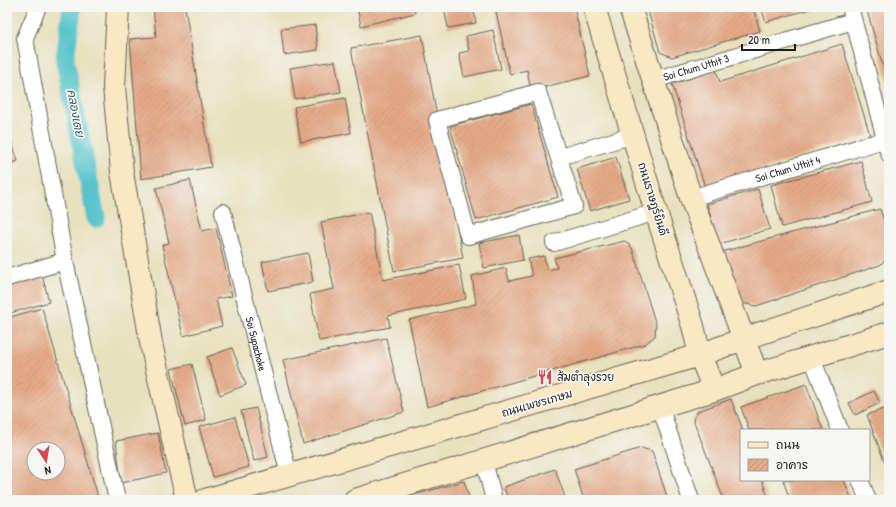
<svg xmlns="http://www.w3.org/2000/svg" width="896" height="507" font-family="'Patrick Hand','Playpen Sans Thai',sans-serif">
<style>
.lines{fill:none;stroke-linecap:round;stroke-linejoin:round}
.canal{stroke:#56c4ca;stroke-width:19}
.building{fill:url(#building-hatch);fill-rule:evenodd}
.street-casing{stroke:#636155;stroke-width:18}
.secondary-casing{stroke:#636155;stroke-width:24}
.street{stroke:#fff;stroke-width:16}
.secondary{stroke:#fae7c3;stroke-width:22}
.labels{text-anchor:middle;dominant-baseline:central;stroke-width:3.5;stroke-linejoin:round;paint-order:stroke}
.street-label{font-size:11px;fill:#1c1c1c;stroke:#f6f6f2}
.poi-label{font-size:11px;fill:#1c1c1c;stroke:#f6f6f2;text-anchor:start}
.water-label{font-size:12px;font-style:italic;fill:#335f62;stroke:#f6f6f2}
</style>
<defs>
<pattern id="building-hatch" width="6" height="6" patternUnits="userSpaceOnUse"><rect width="6" height="6" fill="#e5aa88"/><path d="M-1 1l2-2M0 6l6-6M5 7l2-2" fill="none" stroke="#c49275"/></pattern>
</defs>
<rect width="100%" height="100%" fill="#f6f6f2"/>
<filter id="ink" filterUnits="userSpaceOnUse"><feTurbulence type="fractalNoise" baseFrequency=".025" numOctaves="2"/><feDisplacementMap in="SourceGraphic" scale="8" xChannelSelector="R" yChannelSelector="G"/><feConvolveMatrix kernelMatrix="1 2 1 2 8 2 1 2 1" color-interpolation-filters="sRGB"/></filter>
<filter id="wash" filterUnits="userSpaceOnUse"><feTurbulence type="fractalNoise" baseFrequency=".012" numOctaves="4" result="noise"/><feDisplacementMap in="SourceGraphic" scale="16" xChannelSelector="R" yChannelSelector="G"/><feGaussianBlur stdDeviation="0.9" result="paint"/><feColorMatrix in="noise" values="0 0 0 0 0 0 0 0 0 0 0 0 0 0 0 0 0 1.4 0 .05"/><feComposite in="paint" operator="in"/></filter>
<g filter="url(#wash)">
<rect width="100%" height="100%" fill="#e8e1be"/>
<g class="lines">
<path class="canal" d="M72,7L65,60L96,218"/>
</g>
<g id="blocks">
<path class="building" d="M153,7H185L211,167L141,179L130,39L156,37Z
M357,7H414L415,13L361,26Z
M444,7H473L476,23L448,28Z
M495,7H574L590,76L531,90L527,70L510,74Z
M647,7H753L760,31L672,57L660,52Z
M761,7H817L766,22Z
M866,7H889V87Z
M315,25L318,50L284,55L281,29Z
M493,30L501,69L464,77L459,53L469,51L466,36Z
M422,35L463,258L394,271L351,48Z
M842,44L870,135L705,187L672,84L716,70L720,82Z
M335,61L341,92L295,99L290,68Z
M345,98L351,133L301,142L294,107Z
M531,104L558,197L476,220L450,126Z
M10,137L18,161L7,165V138Z
M616,157L629,199L590,211L577,169Z
M861,161L872,202L782,227L771,185Z
M190,180L202,231L216,228L232,296L216,299L222,326L183,336L162,245L169,243L156,188Z
M758,189L770,229L719,244L707,204Z
M880,209L889,235V256L880,265L756,306L742,303L721,252Z
M369,212L383,280L459,265L466,299L388,316L390,327L319,341L310,294L334,289L321,222Z
M519,235L523,260L484,268L479,243Z
M625,241L632,248L656,325L655,336L645,344L427,407L409,320L476,304L472,276L506,268L509,281L532,276L528,259L544,256L547,270L557,268L554,258Z
M308,253L313,282L268,291L262,262Z
M42,275L49,302L7,314V285Z
M42,308L99,500H7V318ZM34,449H58V473H34Z
M386,338L404,412L303,444L283,360Z
M232,348L246,385L220,395L207,357Z
M192,364L206,420L185,426L171,369Z
M806,384L823,430H749L741,407Z
M874,391L880,403L855,415L849,403Z
M731,399L743,430H741V480H762L769,500H724L693,419L698,411Z
M889,407V474L867,415Z
M256,408L268,457L254,461L241,411Z
M235,417L249,467L213,477L199,427Z
M158,433L166,473L121,483L116,441Z
M641,448L652,451L668,500H584L574,469Z
M555,469L566,500H508L504,487Z
M783,480H844L852,500H790Z
M464,481L470,500H397Z"/>
</g>
</g>
<g filter="url(#ink)">
<use href="#blocks" fill-opacity="0" stroke="#636155" stroke-width="1"/>
<g class="lines">
<g class="street-casing">
<g id="street">
<path d="M38,7L25,38L65,261L117,500"/>
<path d="M850,7L889,154"/>
<path id="s1" d="M654,80L853,21"/>
<path d="M538,92L574,206L468,236L437,120Z"/>
<path d="M560,157L633,135"/>
<path id="s2" d="M691,198L884,140"/>
<path id="s3" d="M223,212L289,475"/>
<path d="M554,243L656,212"/>
<path d="M7,278L65,261"/>
<path d="M812,358L840,430"/>
<path d="M660,406L691,500"/>
<path d="M484,461L494,500"/>
<path d="M860,480L868,500"/>
</g>
</g>
<g class="secondary-casing">
<path id="secondary" d="M118,7L114,87L122,172L152,348L187,500
M594,7L656,212L693,326L700,355L714,390
M630,7L691,198L757,374
M205,500L700,355L743,339L889,291
M355,500L714,390L757,374L889,333"/>
</g>
<use href="#street" class="street"/>
<use href="#secondary" class="secondary"/>
</g>
</g>
<defs>
<g id="restaurant-bare" transform="scale(1.2)"><path d="M-5-6h1v4h1v-4h1v4h1v-4h1v5L-1.5 .5V6h-2V.5L-5-1ZM5-6V6H3V1.5H1.5Q1.5-4 5-6Z" fill="#d1495b" stroke="#f6f6f2" stroke-width="2.5" paint-order="stroke"/></g>
</defs>
<g fill-rule="evenodd">
<use href="#restaurant-bare" x="545" y="377"/>
</g>
<g class="labels">
<g class="street-label">
<text stroke="none"><textPath href="#s1" startOffset="44">Soi Chum Uthit 3</textPath></text>
<text stroke="none"><textPath href="#s2" startOffset="101">Soi Chum Uthit 4</textPath></text>
<text transform="translate(653 199) rotate(73)">ถนนราษฎร์ยินดี</text>
<text stroke="none"><textPath href="#s3" startOffset="136">Soi Supachoke</textPath></text>
<text transform="translate(537 403) rotate(-16)">ถนนเพชรเกษม</text>
</g>
<g class="poi-label">
<text x="557" y="377">ส้มตำลุงรวย</text>
</g>
<g class="water-label">
<text transform="translate(76 113) rotate(79)">คลองเตย</text>
</g>
</g>
<rect width="896" height="507" fill="none" stroke="#f6f6f2" stroke-width="24"/>
<rect x="740" y="429" width="130" height="52" fill="#f6f6f2" stroke="#9f9f9c"/>
<rect x="748" y="442" width="20" height="6" fill="#fae7c3" stroke="#9f9f9c"/>
<text x="776" y="449" font-size="12" fill="#1c1c1c">ถนน</text>
<rect x="748" y="459" width="20" height="12" fill="url(#building-hatch)" stroke="#9f9f9c"/>
<text x="776" y="469" font-size="12" fill="#1c1c1c">อาคาร</text>
<g transform="translate(46 461) rotate(168)"><circle r="19" fill="#f6f6f2" stroke="#9f9f9c"/>
<path d="M0-3L7 15L0 10L-7 15Z" fill="#d1495b"/>
<text y="-6" font-size="11" font-weight="bold" text-anchor="middle" fill="#1c1c1c">N</text>
</g>
<path d="M742 44v6h53v-6" fill="none" stroke="#1c1c1c" stroke-width="2"/>
<text x="748" y="44" font-size="12" fill="#1c1c1c" stroke="#f6f6f2" stroke-width="3" paint-order="stroke">20 m</text>
</svg>
